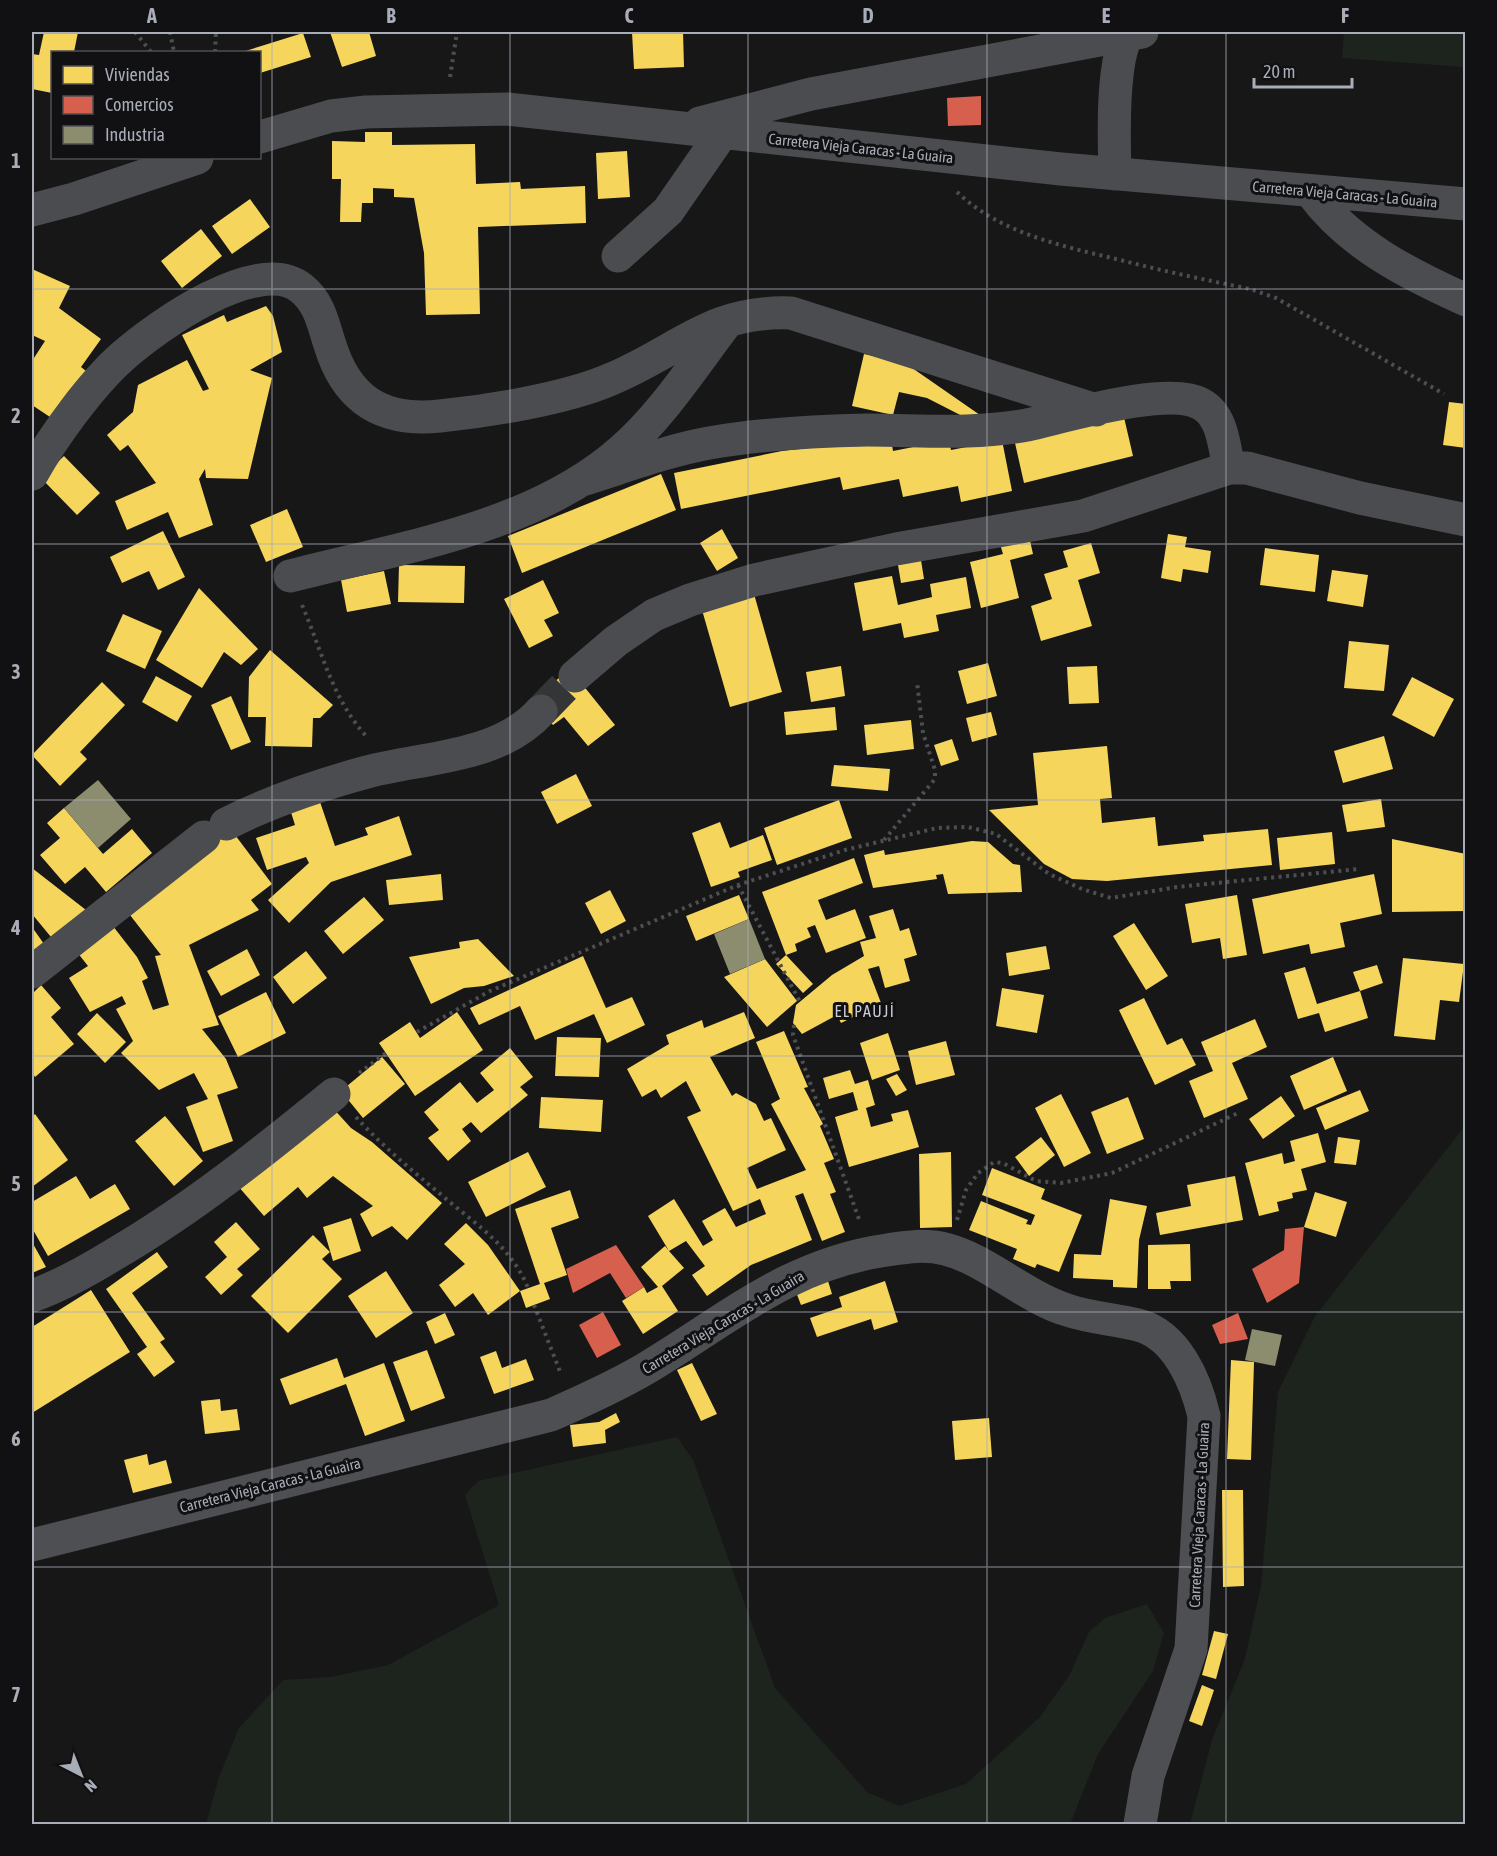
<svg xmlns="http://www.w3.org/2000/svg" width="1497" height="1856" font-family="'Asap Condensed',sans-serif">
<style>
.green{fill:#1d241e}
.homes{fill:#f6d55c}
.shops{fill:#d6604d}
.industry{fill:#8c8c6e}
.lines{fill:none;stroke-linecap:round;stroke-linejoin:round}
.minor-tunnel{stroke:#343537;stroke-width:33;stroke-dasharray:33 16;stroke-linecap:butt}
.path{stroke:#4d4e52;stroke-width:4;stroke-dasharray:3 4.5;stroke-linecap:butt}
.minor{stroke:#4b4c50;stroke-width:33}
.major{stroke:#4d4f52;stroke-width:33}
.grid{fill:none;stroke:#a8adb8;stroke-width:1.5;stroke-opacity:0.55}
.labels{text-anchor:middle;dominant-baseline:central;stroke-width:6;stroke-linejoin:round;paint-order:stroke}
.street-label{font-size:15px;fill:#a8adb8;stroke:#111113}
.neighbourhood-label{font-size:16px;letter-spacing:1.5px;fill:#c9ccd4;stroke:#111113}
.neatline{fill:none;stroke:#a8adb8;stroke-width:2}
.grid-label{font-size:20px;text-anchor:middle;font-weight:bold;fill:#a8adb8}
</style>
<rect width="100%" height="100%" fill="#171717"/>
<path class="green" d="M1344,32H1465V67L1342,58Z
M1465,1126V1824H1190L1212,1740L1245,1659L1261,1586L1278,1392L1315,1316Z
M677,1437L693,1460L775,1688L867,1792L899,1806L966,1784L1040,1717L1069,1676L1089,1632L1105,1618L1147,1604L1164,1633L1153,1671L1098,1754L1070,1824H206L219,1777L239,1728L283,1680L331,1677L388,1665L499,1605L465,1495L478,1481Z"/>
<path class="homes" d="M44,32H78L74,52H52V93L32,89V54L39,55Z
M330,32H369L376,56L342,67Z
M632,32H683L684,67L634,69Z
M303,33L311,57L260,73V52H242Z
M365,132H392V145L475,144L476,184L520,182L521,189L585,186L586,223L478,227L480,314L426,315L424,253L414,198L394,197V189L373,188V203H362L361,222H340L341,179H332V141L365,142Z
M627,151L630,197L598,199L596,153Z
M250,199L270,227L232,254L212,226Z
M201,229L222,256L182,288L161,261Z
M32,269L70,286L59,308L101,339L81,367L86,371L53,419L32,405V361L45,341L32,335Z
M266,306L273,316L282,352L250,370L272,378L248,479L206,478L205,469L199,479L213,525L179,538L168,512L127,530L115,501L156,483L128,445L120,451L107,435L133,412L138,385L187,360L203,391L209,389L182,335L224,315L227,322Z
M864,354L905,363L1016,440L1123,413L1133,456L1024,483L1015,443L927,398L899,392L893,415L852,406Z
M1449,402L1466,404V448L1443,445Z
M891,439L893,451L949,440L951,450L1002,440L1012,491L961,502L958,486L903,497L899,479L843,490L840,477L681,509L674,473L782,451Z
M64,456L100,493L77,515L41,478Z
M661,474L676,510L522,573L508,536Z
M287,509L303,547L266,562L250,525Z
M722,529L738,558L717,571L700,543Z
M163,531L185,577L158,590L149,571L122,583L110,557Z
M1168,534L1187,537L1185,547L1211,551L1208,573L1183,569L1181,582L1161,578Z
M1029,536L1033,554L1010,560L1019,598L981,608L970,562L1003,554L1000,544Z
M1091,543L1100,573L1078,580L1092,626L1041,641L1031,606L1052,599L1044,574L1068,567L1063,551Z
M1265,548L1319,555L1315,592L1260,585Z
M921,560L924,579L901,583L898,565Z
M399,565L465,566L464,603L398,602Z
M1332,570L1368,575L1363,607L1327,601Z
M384,571L391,604L347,612L341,580Z
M892,576L898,605L932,597L930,584L966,577L971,608L936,615L939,631L904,638L901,623L863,631L854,583Z
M543,580L559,613L544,620L553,636L529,648L504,599Z
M199,588L258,649L241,665L224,652L202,688L156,660Z
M754,594L782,692L730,707L702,610Z
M123,614L162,631L145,669L106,651Z
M1349,641L1389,645L1384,691L1344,688Z
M270,650L333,705L320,718H313L312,747L265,746L266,717H248L249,677Z
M988,663L997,696L967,704L958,671Z
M841,666L845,696L811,702L806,672Z
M1097,666L1099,703L1069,704L1067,667Z
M570,669L615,725L588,746L564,717L553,725L532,700Z
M156,676L192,696L177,722L142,702Z
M1412,677L1454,699L1434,737L1392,715Z
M102,682L125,705L80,752L87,759L60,786L32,755Z
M231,696L251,742L231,750L211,705Z
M835,707L837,730L786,735L784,712Z
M991,712L997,735L972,742L966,718Z
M911,720L914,749L867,755L864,725Z
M1384,736L1393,769L1343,783L1334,751Z
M952,739L959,760L941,766L934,745Z
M1107,746L1112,798L1100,799L1102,823L1155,817L1158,846L1204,841L1203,835L1268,829L1272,865L1107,881L1072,879L1044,864L989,810L1038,805L1033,753Z
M834,765L890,769L888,791L831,786Z
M576,774L592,806L557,824L541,792Z
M318,796L335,846L368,835L365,828L399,816L412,855L331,882L289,923L268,900L309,863L306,857L267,870L256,838L295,825L289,806Z
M1381,799L1385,827L1347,832L1342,805Z
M839,800L852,838L777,865L764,828Z
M64,808L103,854L132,829L152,853L106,892L85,867L65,884L40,855L60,838L47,823Z
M223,819L272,884L251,900L259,910L189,945L219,1025L202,1029L226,1059L238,1088L217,1095L233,1141L203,1152L186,1107L208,1099L194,1073L159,1090L121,1053L133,1041L116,1009L126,1004L122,996L90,1012L69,978L88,966L73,947L109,921L137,957L148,978L142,981L153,1010L169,1005L155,956L161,955L123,906Z
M720,822L730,848L763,835L772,860L738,872L740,877L711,887L692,833Z
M1332,832L1335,864L1280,870L1277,838Z
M1392,839L1466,854V911L1392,912Z
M972,841L988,842L1013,864L1020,865L1022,892L948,894L943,874L936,875L937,879L873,888L864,855L884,850L885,855Z
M854,858L863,883L818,900L826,920L855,909L866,938L826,953L815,925L807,928L811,937L795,944L797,951L786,955L762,892Z
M32,868L86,910L51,937L32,914Z
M441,874L443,900L389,905L386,880Z
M1374,874L1382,914L1340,923L1345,947L1311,954L1309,944L1263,954L1252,899Z
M610,890L626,921L601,934L585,903Z
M739,895L749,919L696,941L686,916Z
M1237,895L1247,955L1223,959L1220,938L1192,943L1185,904Z
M364,897L384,920L343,954L324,931Z
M893,909L900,931L909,928L917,955L904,959L910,981L885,988L879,966L868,969L881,1003L841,1023L837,1015L802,1034L793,1023L796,1005L832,975L864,956L860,942L876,938L869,916Z
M1134,923L1168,976L1146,990L1113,936Z
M32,927L44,944L32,953Z
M478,939L514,976L484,986L464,988L431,1004L409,957L460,948L459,942Z
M1046,946L1050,969L1009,976L1006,953Z
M247,949L260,975L221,996L207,971Z
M306,951L327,978L293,1004L273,977Z
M786,955L813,984L803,993L776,964Z
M583,956L606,1008L632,997L645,1025L607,1043L594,1014L535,1040L520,1006L479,1025L470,1008Z
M1403,958L1464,964L1459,1002L1440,1000L1435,1040L1394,1036Z
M765,959L797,1001L767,1027L724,977Z
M1377,965L1383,983L1360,991L1353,972Z
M1305,967L1317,1004L1360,991L1368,1018L1325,1032L1319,1013L1298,1019L1284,973Z
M41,985L61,1008L51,1017L74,1044L35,1077L32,1072V994Z
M1002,988L1044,995L1037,1033L996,1026Z
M266,992L286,1033L238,1057L218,1016Z
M1144,998L1167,1045L1182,1038L1196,1065L1155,1085L1119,1010Z
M457,1012L483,1050L415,1096L379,1043L410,1022L420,1038Z
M744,1012L755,1038L710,1057L732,1096L736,1093L756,1104L764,1121L771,1118L786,1150L747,1168L757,1189L806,1170L771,1104L780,1099L756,1042L784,1031L808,1087L804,1088L823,1124L820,1126L834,1159L824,1163L836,1192L830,1194L845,1232L822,1241L803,1193L795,1196L812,1240L751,1265L707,1296L692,1275L705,1266L686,1241L669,1251L684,1268L662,1286L678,1311L643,1334L622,1301L644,1287L647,1293L658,1287L641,1267L665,1246L669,1251L648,1216L674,1199L703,1246L713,1240L702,1221L725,1208L736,1227L766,1214L760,1199L733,1211L687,1117L701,1111L686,1081L661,1098L656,1089L642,1097L627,1069L669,1044L666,1035L702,1020L704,1028Z
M97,1013L126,1042L105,1063L77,1034Z
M1255,1019L1267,1047L1232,1063L1248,1099L1204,1118L1189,1081L1213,1071L1201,1042Z
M888,1033L900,1070L872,1080L860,1043Z
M557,1037L601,1038L599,1077L555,1076Z
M946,1041L955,1075L916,1085L908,1051Z
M510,1048L533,1077L520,1087L528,1095L481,1133L471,1122L462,1129L471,1141L448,1161L428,1138L439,1130L424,1112L460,1082L477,1103L494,1090L480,1073Z
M382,1057L405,1084L363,1118L341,1091Z
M1333,1057L1347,1091L1304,1110L1290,1076Z
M850,1070L855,1084L868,1080L875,1105L866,1108L871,1127L893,1121L891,1114L908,1110L919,1147L849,1167L835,1117L858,1110L853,1092L829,1099L823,1078Z
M897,1074L907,1090L896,1096L886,1079Z
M1360,1090L1369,1111L1325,1130L1316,1108Z
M1061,1094L1091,1153L1064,1167L1035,1108Z
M1281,1096L1295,1116L1263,1139L1249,1119Z
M541,1097L603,1100L601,1132L539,1128Z
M1128,1097L1144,1139L1107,1154L1091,1112Z
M331,1106L351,1128L372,1142L442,1203L407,1240L392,1226L372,1237L360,1214L373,1206L333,1176L307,1198L298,1187L264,1216L238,1186Z
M35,1114L68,1160L32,1187V1117Z
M165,1116L203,1161L174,1186L135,1141Z
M1318,1133L1326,1162L1301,1169L1307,1190L1292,1193L1293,1198L1277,1202L1279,1211L1259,1216L1245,1163L1282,1153L1284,1164L1295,1161L1290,1141Z
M1041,1137L1055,1155L1029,1176L1015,1157Z
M1338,1137L1360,1140L1356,1165L1334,1163Z
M528,1152L546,1187L486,1217L468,1182Z
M951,1152L952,1227L920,1228L919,1154Z
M992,1168L1045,1189L1041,1199L1082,1215L1059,1272L1037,1264L1035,1268L1013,1259L1017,1249L969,1230L981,1201L1028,1220L1026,1224L1031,1225L1035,1215L982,1195Z
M76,1176L90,1199L115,1184L130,1209L48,1256L32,1228V1202Z
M1235,1176L1243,1220L1160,1235L1156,1213L1191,1206L1187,1185Z
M570,1190L579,1218L551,1228L567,1275L544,1283L550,1299L526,1308L520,1291L540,1284L515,1209Z
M1315,1192L1347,1202L1336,1237L1304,1227Z
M1110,1199L1147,1206L1139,1240L1137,1288L1113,1287V1280L1073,1278L1074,1254L1101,1255Z
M351,1218L361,1251L333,1261L323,1227Z
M236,1222L260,1249L237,1269L243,1275L221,1295L205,1277L227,1257L214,1242Z
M466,1223L488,1245L520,1291L488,1315L473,1293L455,1307L439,1285L465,1264L444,1244Z
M313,1235L330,1252L322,1259L342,1279L288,1333L251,1296Z
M32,1242L46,1267L32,1273Z
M1190,1244L1191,1281H1170L1171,1289H1148V1245Z
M157,1252L168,1267L132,1293L165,1339L160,1342L175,1362L154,1377L137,1354L147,1347L106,1289Z
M386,1271L413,1313L376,1338L348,1296Z
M828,1281L832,1294L801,1305L796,1292Z
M885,1281L898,1322L874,1330L871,1319L817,1337L810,1318L842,1307L839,1297Z
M91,1290L130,1352L32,1413V1327Z
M445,1313L455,1335L435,1344L426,1322Z
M427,1350L445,1398L411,1411L393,1362Z
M496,1351L502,1368L526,1359L534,1380L494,1394L480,1357Z
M337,1358L344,1378L384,1363L405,1421L365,1436L346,1384L290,1405L280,1379Z
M1231,1360L1254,1362L1251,1460L1227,1459Z
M692,1363L717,1414L701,1421L677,1370Z
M220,1399L221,1411L237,1409L240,1430L205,1434L201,1401Z
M616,1413L620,1422L605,1430L606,1443L573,1447L570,1425L599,1422Z
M989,1418L992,1457L955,1460L952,1421Z
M147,1454L149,1465L166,1460L172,1483L133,1493L124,1460Z
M1222,1490H1243L1244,1586L1223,1587Z
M1214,1631L1228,1634L1216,1679L1202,1675Z
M1202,1685L1214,1690L1202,1726L1189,1721Z"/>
<path class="shops" d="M981,96V125L948,126L947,98Z
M1304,1227L1299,1283L1267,1303L1252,1269L1284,1250L1285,1229Z
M616,1245L644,1287L626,1298L610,1273L573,1293L566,1269Z
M603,1312L621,1345L597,1358L579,1325Z
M1238,1313L1248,1339L1220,1344L1212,1325Z"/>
<path class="industry" d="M98,780L131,819L98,848L64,808Z
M749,919L765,959L730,974L714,934Z
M1252,1329L1282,1335L1275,1366L1245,1360Z"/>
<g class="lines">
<path class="minor-tunnel" d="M541,711L575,676"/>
<path class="path" d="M135,32L151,52
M170,32L174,52
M215,52L216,32
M450,77L457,32
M957,192C1001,234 1063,246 1120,260C1163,271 1206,280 1250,289L1276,298L1444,394
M302,605C322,651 332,699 367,737
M884,840L935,779V770L923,733L917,682
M738,885L800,1002
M794,1025L793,1035L860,1222
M417,1032L490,991L738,885L845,850L937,828L968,827L996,834L1049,874L1082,889L1111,898L1177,887L1358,869
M359,1073L386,1053
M356,1117C383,1147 414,1172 445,1198C477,1225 512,1248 528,1288
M957,1220L966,1190L978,1173L994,1162L1003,1163L1036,1181L1061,1183L1112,1173L1238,1113
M534,1305L561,1374"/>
<path class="minor" d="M700,123L811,94L1142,32
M260,137L331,116L366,112L507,109L1061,169L1466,204
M1115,174C1114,140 1111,59 1129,32
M1311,192C1349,244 1408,274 1466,300
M32,210L74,199L197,158
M618,256L668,211L722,133
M32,474C53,437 91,384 123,356C157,326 258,254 301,288C320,303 323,324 330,345C347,400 382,422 440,416C489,411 564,399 609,380C678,352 709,310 791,313L1096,410
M582,480C624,467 666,451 709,443C761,434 815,431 868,430C922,430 972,435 1027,425C1064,417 1169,385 1201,404C1223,416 1224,446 1229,468
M290,576C402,547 535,528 623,449C663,414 694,365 727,322
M575,676L616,641L654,615L690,600L754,580L896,549L1083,516L1229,468H1247L1360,498L1466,520
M226,824C271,801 319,785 367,772C424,757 499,758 541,711
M32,972L204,837
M32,1296C60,1286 87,1271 113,1255C192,1209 263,1152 334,1094"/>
<path class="major" d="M32,1545L551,1415C583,1401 614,1387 645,1369C727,1320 788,1264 887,1250C907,1247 925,1244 945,1249C986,1259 1025,1297 1067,1310C1090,1318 1115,1319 1138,1325C1177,1335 1196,1382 1204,1416L1191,1649L1148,1776L1140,1824"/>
</g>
<path class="grid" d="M272,32V1824M510,32V1824M748,32V1824M987,32V1824M1226,32V1824M32,289H1466M32,544H1466M32,800H1466M32,1056H1466M32,1312H1466M32,1567H1466"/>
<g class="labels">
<g class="street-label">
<text transform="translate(861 148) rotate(6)">Carretera Vieja Caracas - La Guaira</text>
<text transform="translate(1345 194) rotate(5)">Carretera Vieja Caracas - La Guaira</text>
<text transform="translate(723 1322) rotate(-31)">Carretera Vieja Caracas - La Guaira</text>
<text transform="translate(270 1485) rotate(-14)">Carretera Vieja Caracas - La Guaira</text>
<text transform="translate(1199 1515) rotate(-87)">Carretera Vieja Caracas - La Guaira</text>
</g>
<g class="neighbourhood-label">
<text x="865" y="1011">EL PAUJÍ</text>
</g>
</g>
<rect width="1497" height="1856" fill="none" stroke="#111113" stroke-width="66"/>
<rect x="51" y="51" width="210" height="108" fill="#111113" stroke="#4d4f55" stroke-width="1.5"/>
<rect x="63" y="66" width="30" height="18" fill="#f6d55c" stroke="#4d4f55" stroke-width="1.5"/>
<text x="105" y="81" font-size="18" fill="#a8adb8">Viviendas</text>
<rect x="63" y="96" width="30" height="18" fill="#d6604d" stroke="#4d4f55" stroke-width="1.5"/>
<text x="105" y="111" font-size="18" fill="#a8adb8">Comercios</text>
<rect x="63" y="126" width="30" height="18" fill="#8c8c6e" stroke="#4d4f55" stroke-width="1.5"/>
<text x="105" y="141" font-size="18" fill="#a8adb8">Industria</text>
<g transform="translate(81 1775) rotate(138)" stroke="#111113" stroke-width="4.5" paint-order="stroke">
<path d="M0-4.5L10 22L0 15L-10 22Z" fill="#a8adb8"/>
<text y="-9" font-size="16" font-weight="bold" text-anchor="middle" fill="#a8adb8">N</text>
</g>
<path d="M1254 78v9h98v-9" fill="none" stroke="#a8adb8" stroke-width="3"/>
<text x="1263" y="78" font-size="18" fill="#a8adb8" stroke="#111113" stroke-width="4.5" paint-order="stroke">20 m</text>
<rect x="33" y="33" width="1431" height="1790" class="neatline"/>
<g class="grid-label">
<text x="152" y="23">A</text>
<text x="391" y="23">B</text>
<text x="629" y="23">C</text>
<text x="868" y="23">D</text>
<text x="1106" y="23">E</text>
<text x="1345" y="23">F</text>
<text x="16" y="168">1</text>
<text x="16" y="423">2</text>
<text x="16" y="679">3</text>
<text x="16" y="935">4</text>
<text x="16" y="1191">5</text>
<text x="16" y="1446">6</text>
<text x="16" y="1702">7</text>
</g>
</svg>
